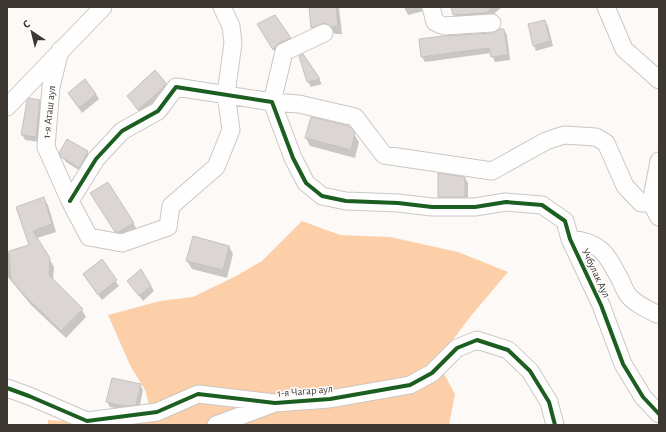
<svg xmlns="http://www.w3.org/2000/svg" width="666" height="432" font-family="'Alegreya Sans',sans-serif">
<style>
.forest{fill:#fccfa9}
.shadow{fill:#0003}
.building{fill:#dbd6d3;stroke:#c6c2be}
.lines{fill:none;stroke-linecap:round;stroke-linejoin:round}
.minor-casing{stroke:#cbc7c3;stroke-width:19}
.minor{stroke:#fffefe;stroke-width:17}
.cycleway-casing{stroke:#fff;stroke-width:6}
.cycleway{stroke:#1b5e20;stroke-width:4}
.labels{text-anchor:middle;dominant-baseline:central;stroke-width:3;stroke-linejoin:round;paint-order:stroke}
.street-label{font-size:11px;fill:#3e3833;stroke:#fff}
</style>
<rect width="100%" height="100%" fill="#fcf9f6"/>
<path class="forest" d="M302,221L340,235L390,237L458,252L508,272L470,317L437,361L455,394L449,425H48V420L97,423L151,412L145,390L130,365L108,315L160,301L193,297L236,276L262,261Z"/>
<path class="shadow" d="M310,7H339L342,34H336L329,31L316,36L312,28Z
M404,7H422L424,11L408,15Z
M459,7H502L489,18L457,20L453,9Z
M545,21L548,26L553,46L536,51L534,46Z
M259,25L290,38L293,43L277,55Z
M504,30L507,35L510,60L495,62L491,53L425,62L422,57Z
M302,55L319,79L322,84L311,87L308,82Z
M155,72L169,89L165,94L141,115L132,101Z
M96,94L99,99L82,113L72,98Z
M39,101L42,106L39,142L25,140L22,134Z
M311,118L354,134L359,142L355,158L310,146L306,138Z
M87,152L90,157L82,172L66,162L62,156Z
M465,178L468,183V202H442L439,197Z
M43,198L48,205L56,232L37,238L54,267L53,281L82,310L86,317L66,338L31,305L8,277L7,278V253L30,245L18,208Z
M96,201L133,223L138,231L121,239Z
M229,246L233,254L227,278L192,269L187,261Z
M101,261L119,286L102,300L87,279Z
M128,281L151,286L154,291L143,301Z
M140,385L143,390L139,410L128,411L110,407L107,402Z"/>
<path class="building" d="M309,7H336L338,26L331,27L324,23L311,28Z
M451,7H493L486,13L453,15Z
M275,15L291,38L279,43L273,50L257,24Z
M545,20L550,41L533,46L528,24Z
M499,29H504L508,55L491,57L489,48L421,57L419,39L443,36L493,33Z
M303,54L320,79L307,82L299,56Z
M155,70L166,83L162,89L138,110L127,96Z
M85,79L96,94L79,108L68,93Z
M29,98L40,100L36,137L21,135L27,101Z
M311,117L349,126L355,133L351,150L305,138Z
M67,139L88,151L79,168L61,157L59,153Z
M438,173L465,177V197H438Z
M108,182L134,223L119,232H115L90,193Z
M44,197L52,224L33,231L50,258L49,275L83,309L61,331L26,297L11,280L9,251L29,245L16,207Z
M193,236L229,246L223,270L186,261Z
M102,259L117,280L98,295L83,274Z
M141,269L151,286L139,296L127,281Z
M112,378L141,384L136,405L124,406L106,402Z"/>
<g class="lines">
<g class="minor-casing">
<path id="minor" d="M431,7L435,22L444,26L492,23
M606,7L624,49L659,80
M324,33L284,52L272,102L299,104L355,117L384,155L492,171L546,141L564,135L596,137L606,143L625,186L641,203H651
M60,50L51,87L46,147L70,201L89,237L122,243L168,227L171,206L216,167L231,130L226,94L233,43L231,26L222,7
M7,107L103,7
M70,201L96,159L122,131L158,111L176,87L272,102L293,158L306,183L322,196L346,201L398,203L432,207H475L506,202L542,205L565,221L570,239L601,305L623,364L643,397L659,414
M651,203L659,161
M651,203L659,217
M570,239C602,242 607,255 621,281C623,286 625,291 628,295C635,304 647,309 657,314H659
M7,388L29,396L87,421L157,412L198,394L275,403L330,399L410,385L432,373L457,348L477,340L508,350L530,371L549,402L555,425
M216,425L272,404"/>
</g>
<use href="#minor" class="minor"/>
<g class="cycleway-casing">
<path id="cycleway" d="M70,201L96,159L122,131L158,111L176,87L272,102L293,158L306,183L322,196L346,201L398,203L432,207H475L506,202L542,205L565,221L570,239L601,305L623,364L643,397L659,414
M7,388L29,396L87,421L157,412L198,394L275,403L330,399L410,385L432,373L457,348L477,340L508,350L530,371L549,402L555,425"/>
</g>
<use href="#cycleway" class="cycleway"/>
</g>
<g class="labels">
<g class="street-label">
<text transform="translate(49 112) rotate(-84)">1-я Аташ аул</text>
<text transform="translate(596 273) rotate(65)">Учбулак Аул</text>
<text transform="translate(305 391) rotate(-5)">1-я Чагар аул</text>
</g>
</g>
<rect width="666" height="432" fill="none" stroke="#3e3833" stroke-width="16"/>
<g transform="translate(32 32) rotate(325)" stroke="#ffffff" stroke-width="3" paint-order="stroke">
<path d="M0-3L7 15L0 10L-7 15Z" fill="#3e3833"/>
<text y="-6" font-size="11" font-weight="bold" text-anchor="middle" fill="#3e3833">С</text>
</g>
</svg>
